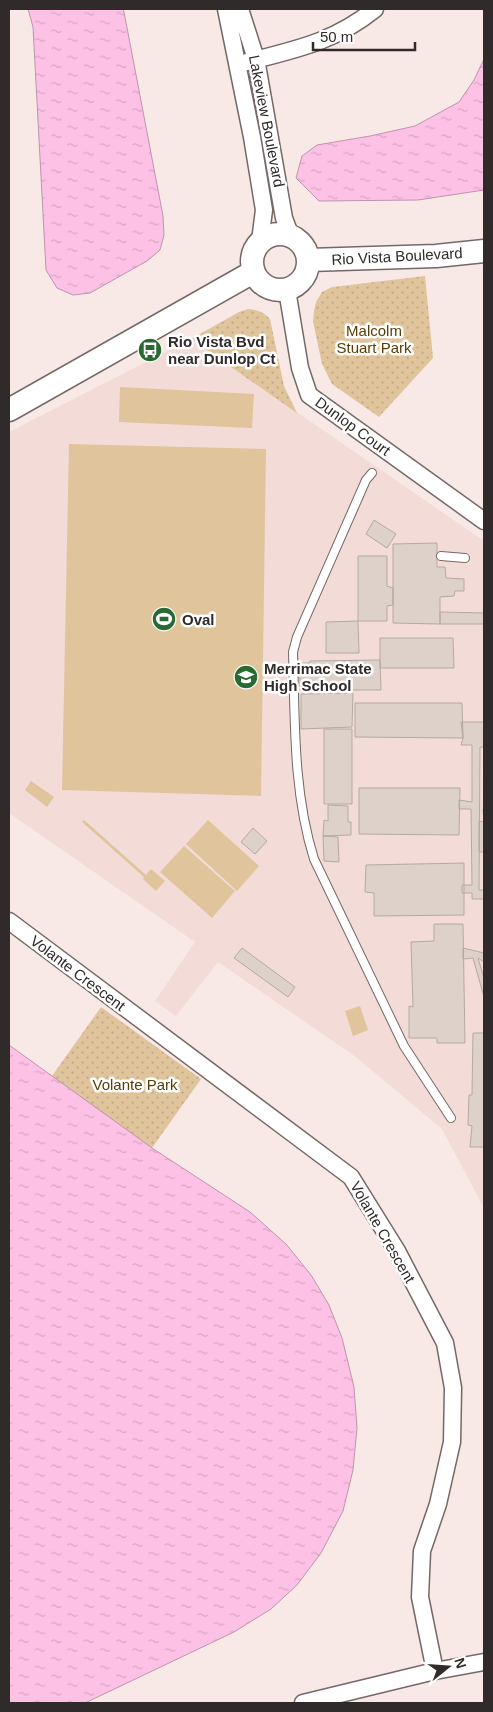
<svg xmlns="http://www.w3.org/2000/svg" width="493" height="1712" font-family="Arial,sans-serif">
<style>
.built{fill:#f3dbd7}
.park{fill:url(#park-dots)}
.pitch{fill:#e0c49c}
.water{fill:url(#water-ripples);stroke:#bf94ad}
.building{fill:#ddd1ca;stroke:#b5a9a2}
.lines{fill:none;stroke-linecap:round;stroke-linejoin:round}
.lane-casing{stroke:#756866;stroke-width:10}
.street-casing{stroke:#756866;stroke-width:19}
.secondary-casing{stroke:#756866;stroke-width:25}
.lane{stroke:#fff;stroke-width:8}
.street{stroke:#fff;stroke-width:16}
.secondary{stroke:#fff;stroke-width:22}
.labels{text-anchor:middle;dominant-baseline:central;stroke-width:5;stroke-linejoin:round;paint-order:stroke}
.street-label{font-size:15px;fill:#302b2a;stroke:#fff}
.park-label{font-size:15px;fill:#5b3c03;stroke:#fff}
.poi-label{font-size:15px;font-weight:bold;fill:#302b2a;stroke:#fff;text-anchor:start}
</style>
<defs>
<pattern id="park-dots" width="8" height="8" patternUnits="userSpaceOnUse" patternTransform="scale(1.25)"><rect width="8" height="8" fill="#e0c49c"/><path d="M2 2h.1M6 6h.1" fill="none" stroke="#c0a987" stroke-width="1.8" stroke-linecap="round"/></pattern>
<pattern id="water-ripples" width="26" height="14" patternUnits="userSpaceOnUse" patternTransform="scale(1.25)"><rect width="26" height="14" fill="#fcc1e5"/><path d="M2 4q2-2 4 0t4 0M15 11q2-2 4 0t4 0" fill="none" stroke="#d8a6c5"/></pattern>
</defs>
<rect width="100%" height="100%" fill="#f8e9e6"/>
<path class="built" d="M191,339L484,541V1208L442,1129L356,1057L218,962L176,1016L155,1001L195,942L9,813V432Z"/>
<path class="park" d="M425,276L433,358L379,417L332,384L322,364L313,321L314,311L316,302L322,292L332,287Z
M248,309C258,310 263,312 270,319L284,386L297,413L191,339L239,312Z
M101,1007L201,1079L152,1148L52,1076Z"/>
<path class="pitch" d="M120,387L254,394L252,428L119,422Z
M69,444L266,449L261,796L62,790Z
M31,781L54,797L47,807L25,790Z
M84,820L146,875L151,869L165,881L156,891L143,879L144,877L82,822Z
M208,820L259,866L237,891L186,844Z
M184,846L235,891L212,918L160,872Z
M360,1006L368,1030L353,1036L345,1011Z"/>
<path class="water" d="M28,9H123L124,12L163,216L164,235L160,250L147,261L90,293L73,295L57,288L46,270L33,27Z
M484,59V190L418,200L319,201L296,178L302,156L317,145L370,136L415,126L459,102L474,80Z
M9,1045L152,1148L250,1212L286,1244L311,1275L329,1305L342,1338L354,1387L357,1428L353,1470L343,1511L321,1553L297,1585L271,1609L234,1632L85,1703H9Z"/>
<path class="building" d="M374,520L396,534L387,548L366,534Z
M437,543V567H445L446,578L464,579V591H455L454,596L440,597V624L393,623V544Z
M358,556H387V586L393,588V605L387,606V621H358Z
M440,612L484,613V624H440Z
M358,621L359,653H326V622Z
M380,638H453L454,668H380Z
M380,660L381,690H300V663H310V661Z
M353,693L352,727L301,729V694Z
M355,703H462L463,738L355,737Z
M461,722H484V747H480L479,890H484V899H472V893H462V885H472L471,809H459V800L472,802V745H461L463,738Z
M324,729H352V804H324Z
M359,788H460L459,835L359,834Z
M328,805L348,806V822H351V835L323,836L324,820L328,821Z
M483,809H484V852H479V821L484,822Z
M253,828L267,841L255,854L241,842Z
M323,836L338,837L339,862L324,861Z
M464,863V915L374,916V893L365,892L366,865Z
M434,924H463L465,1043H437V1038H409V1006L413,1007L411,942L434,941Z
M242,948L295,987L288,997L234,958Z
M463,948L484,953V962L478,958L484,978V997L473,958L463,959Z
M473,1033H484V1147H470L472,1126L468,1125L469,1095H472Z"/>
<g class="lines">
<g class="lane-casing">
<path id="lane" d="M372,473L366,480L297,637L293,652C295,721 293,792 314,859L404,1046L451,1118
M441,556L465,558"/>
</g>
<g class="street-casing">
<path id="street" d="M226,9L252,137L264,210L260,241
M240,9L256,59L284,218L290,234
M247,62C297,49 334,42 375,9
M287,290L300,368L309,395L484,521
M9,921L351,1177L397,1251L445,1343L453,1388L452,1442L438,1504L422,1551L420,1597L435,1671
M303,1703L435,1671L484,1662"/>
</g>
<g class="secondary-casing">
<path id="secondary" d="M252 262a28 28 0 1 1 56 0a28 28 0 1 1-56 0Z
M309,260L436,256L484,251
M9,410L253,272"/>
</g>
<use href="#lane" class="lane"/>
<use href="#street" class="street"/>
<use href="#secondary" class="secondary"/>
</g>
<defs>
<g id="bus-disc" transform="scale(1.25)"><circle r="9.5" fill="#296a33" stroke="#fff"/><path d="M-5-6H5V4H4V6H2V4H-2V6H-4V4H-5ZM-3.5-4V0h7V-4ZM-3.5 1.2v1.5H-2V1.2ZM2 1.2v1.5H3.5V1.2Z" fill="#fff"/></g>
<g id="stadium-disc" transform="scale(1.25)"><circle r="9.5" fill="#296a33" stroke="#fff"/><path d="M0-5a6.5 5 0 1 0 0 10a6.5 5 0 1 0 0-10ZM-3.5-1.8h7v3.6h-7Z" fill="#fff"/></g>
<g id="school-disc" transform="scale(1.25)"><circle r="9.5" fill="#296a33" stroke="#fff"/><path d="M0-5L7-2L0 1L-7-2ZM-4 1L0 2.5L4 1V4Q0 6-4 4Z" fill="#fff"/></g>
</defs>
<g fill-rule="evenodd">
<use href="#bus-disc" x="150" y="350"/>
<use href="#stadium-disc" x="164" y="619"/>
<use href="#school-disc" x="246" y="677"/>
</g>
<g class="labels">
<g class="street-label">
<text transform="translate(267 121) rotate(79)">Lakeview Boulevard</text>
<text transform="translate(397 256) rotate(-3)">Rio Vista Boulevard</text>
<text transform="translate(353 426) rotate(36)">Dunlop Court</text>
<text transform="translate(78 973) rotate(37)">Volante Crescent</text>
<text transform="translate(383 1232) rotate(60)">Volante Crescent</text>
</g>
<g class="park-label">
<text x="374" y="330">Malcolm<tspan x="374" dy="17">Stuart Park</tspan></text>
<text x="135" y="1084">Volante Park</text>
</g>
<g class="poi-label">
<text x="168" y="341">Rio Vista Bvd<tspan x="168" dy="17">near Dunlop Ct</tspan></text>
<text x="182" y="619">Oval</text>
<text x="264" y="668">Merrimac State<tspan x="264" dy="17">High School</tspan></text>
</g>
</g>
<rect width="493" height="1712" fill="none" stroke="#302b2a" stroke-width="20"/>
<g transform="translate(448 1667) rotate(73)" stroke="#ffffff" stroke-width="4" paint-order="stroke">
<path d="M0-4L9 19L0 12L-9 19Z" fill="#302b2a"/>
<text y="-8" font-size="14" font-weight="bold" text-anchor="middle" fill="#302b2a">N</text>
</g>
<path d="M313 42v8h102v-8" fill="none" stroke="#302b2a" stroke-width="2.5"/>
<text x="320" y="42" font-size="15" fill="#302b2a" stroke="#ffffff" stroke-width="4" paint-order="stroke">50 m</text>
</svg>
